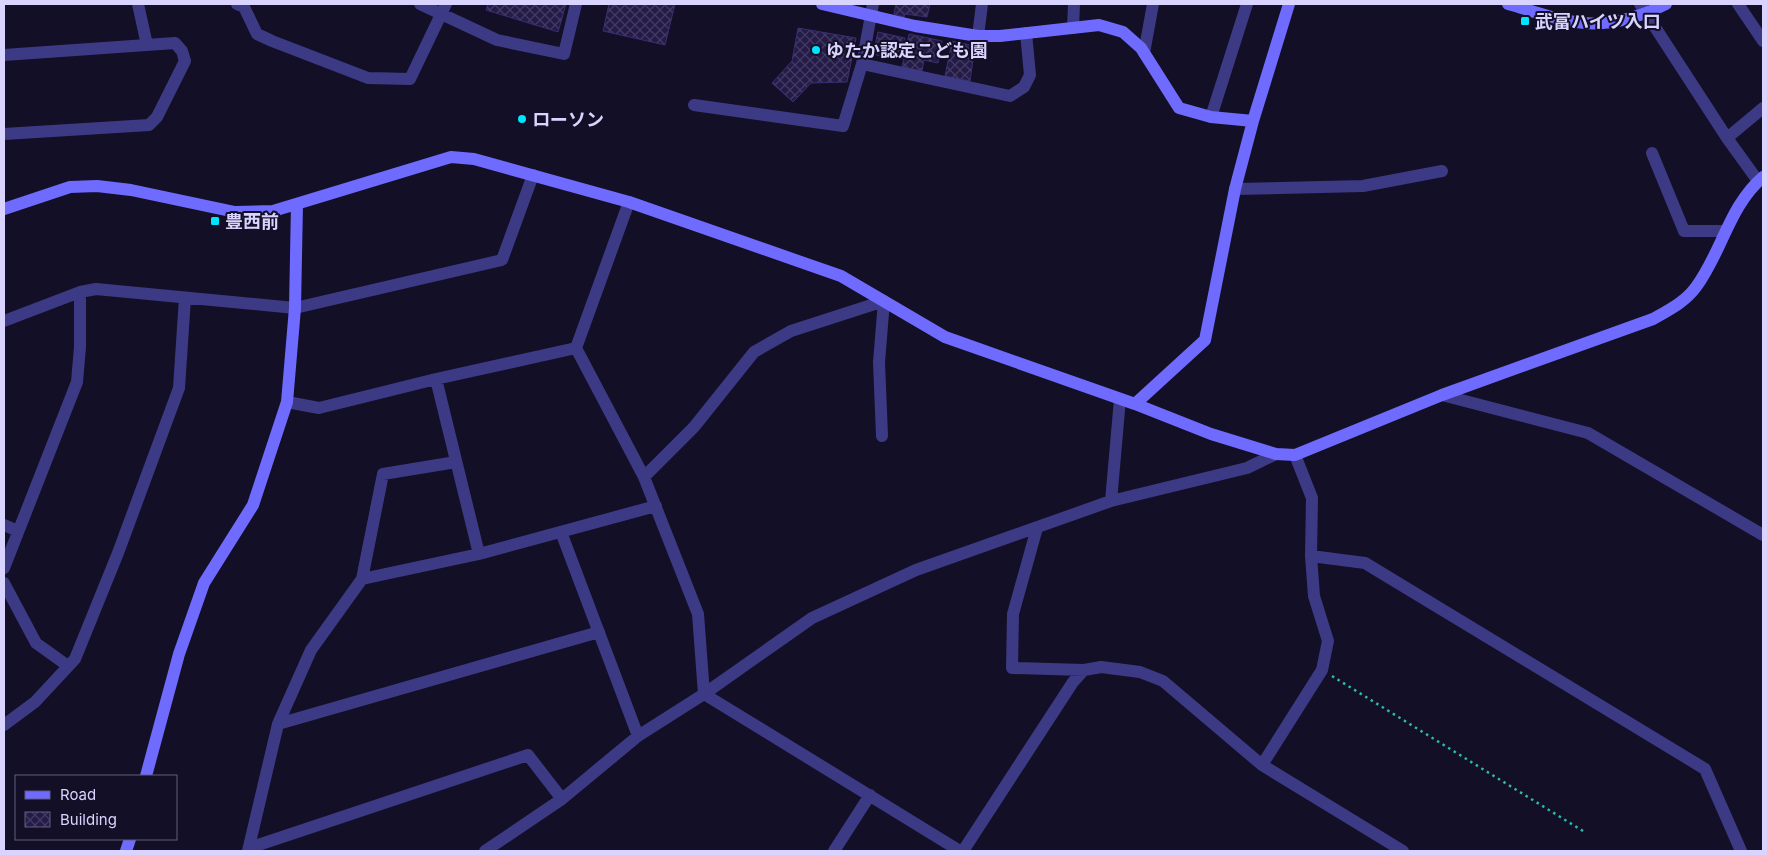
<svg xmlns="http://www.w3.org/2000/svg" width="1767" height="855" font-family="Inter,'Noto Sans JP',sans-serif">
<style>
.building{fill:url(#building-cross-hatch);stroke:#3b2d73}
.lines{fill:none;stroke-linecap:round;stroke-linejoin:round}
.path{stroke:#2fb8b0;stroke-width:2.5;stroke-dasharray:2.5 4;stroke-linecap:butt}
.street{stroke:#3d3a85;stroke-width:12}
.secondary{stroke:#6f6bff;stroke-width:12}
.poi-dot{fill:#00e5ff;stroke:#130f26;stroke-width:2}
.labels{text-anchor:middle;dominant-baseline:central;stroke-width:4;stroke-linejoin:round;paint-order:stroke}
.poi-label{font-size:18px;font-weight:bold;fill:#d9d4ff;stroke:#130f26;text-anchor:start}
</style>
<defs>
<pattern id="building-cross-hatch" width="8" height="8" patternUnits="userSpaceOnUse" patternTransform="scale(1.25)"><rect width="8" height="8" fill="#241b47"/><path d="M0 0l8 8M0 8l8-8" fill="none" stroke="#433b63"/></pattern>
</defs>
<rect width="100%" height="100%" fill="#130f26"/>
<path class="building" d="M488,4H566L558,32L486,10Z
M609,4H675L665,45L603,31Z
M896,4H930L927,17L905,14L904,17L894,14Z
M798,28L856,38L847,82L811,83L793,102L772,83L792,61Z
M878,32L905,38L903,52L894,51L893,59L873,54Z
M909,34L942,41L938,63L924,60L922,71L902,67Z
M952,41L975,46L970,81L945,76Z"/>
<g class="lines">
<path class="path" d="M1332,676L1583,831"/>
<path class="street" d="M138,4L147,45
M237,4L244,7L257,34L272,41L368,78L410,79L446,4
M420,4L497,40L564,54L576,4
M1640,4L1727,138L1758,181
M1738,4L1763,41
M1073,28L1074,4
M978,36L982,4
M1144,53L1153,4
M4,55L175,43L182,51L185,61L157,117L149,125L4,134
M862,64L1010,96L1024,87L1030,75L1026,33
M694,105L843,126L862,64L873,4
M1211,117L1247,4
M1727,138L1763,108
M1652,153L1684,231H1725
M1235,189L1363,186L1442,171
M629,202L576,348L644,477L698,614L704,694
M4,321L80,292L96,289L295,308L502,260L533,175
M436,379L479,554
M1442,395L1588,433L1763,535
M287,402L319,408L436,379L576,348
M644,477L694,427L754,352L791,331L884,301L879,362L882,436
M1111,501L1120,399
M4,525L18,531
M1037,528L1013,614L1012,668L1084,670
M561,532L638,736
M1311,556L1365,563L1705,769L1741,851
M4,568L77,382L80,347V292
M362,579L479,554L656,506
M4,583L36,643L68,666
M704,694L960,851
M278,724L599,632
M4,725L35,702L75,659L118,553L179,388L185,298
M1262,765L1322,670L1328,641L1314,596L1311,556L1312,498L1295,455
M249,848L528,755L562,799
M248,851L278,724L311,650L362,579L383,474L456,462
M485,851L562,799L638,736L704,694L812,618L916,570L1111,501L1247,468L1276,454
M834,851L870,795
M963,851L1073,682L1084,670L1101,667L1140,672L1163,681L1262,765L1403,851"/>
<path class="secondary" d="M822,4L915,26L978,36H1000L1099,25L1123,32L1141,48L1179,108L1211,117L1253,121
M1508,4C1530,10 1553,19 1576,22C1606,27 1639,18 1666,4
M4,209L70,187L97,186L131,190L235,212L273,211L451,157L474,159L629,202L841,276L945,337L1135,404L1211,434L1276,454L1295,455L1442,395L1653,319C1669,310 1685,302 1696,287C1722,252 1729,206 1763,177
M1135,404L1205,340L1235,189L1253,121L1289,4
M146,776L179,654L204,583L253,505L287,402L295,308L297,204
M126,851L130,839"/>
</g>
<g class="poi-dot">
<rect x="1520" y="16" width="10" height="10" rx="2.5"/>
<circle cx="816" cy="50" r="5"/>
<circle cx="522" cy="119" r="5"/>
<rect x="210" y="216" width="10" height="10" rx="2.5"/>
</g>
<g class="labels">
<g class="poi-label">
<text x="1535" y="21">武富ハイツ入口</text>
<text x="826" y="50">ゆたか認定こども園</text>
<text x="532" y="119">ローソン</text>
<text x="225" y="221">豊西前</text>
</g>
</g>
<rect width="1767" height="855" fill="none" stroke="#d9d4ff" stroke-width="10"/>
<rect x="15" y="775" width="162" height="65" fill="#130f26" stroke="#625e7d"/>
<rect x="25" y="791" width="25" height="8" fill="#6f6bff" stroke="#625e7d"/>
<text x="60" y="800" font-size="15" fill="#d9d4ff">Road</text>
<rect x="25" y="812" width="25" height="15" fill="url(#building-cross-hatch)" stroke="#625e7d"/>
<text x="60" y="825" font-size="15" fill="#d9d4ff">Building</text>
</svg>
